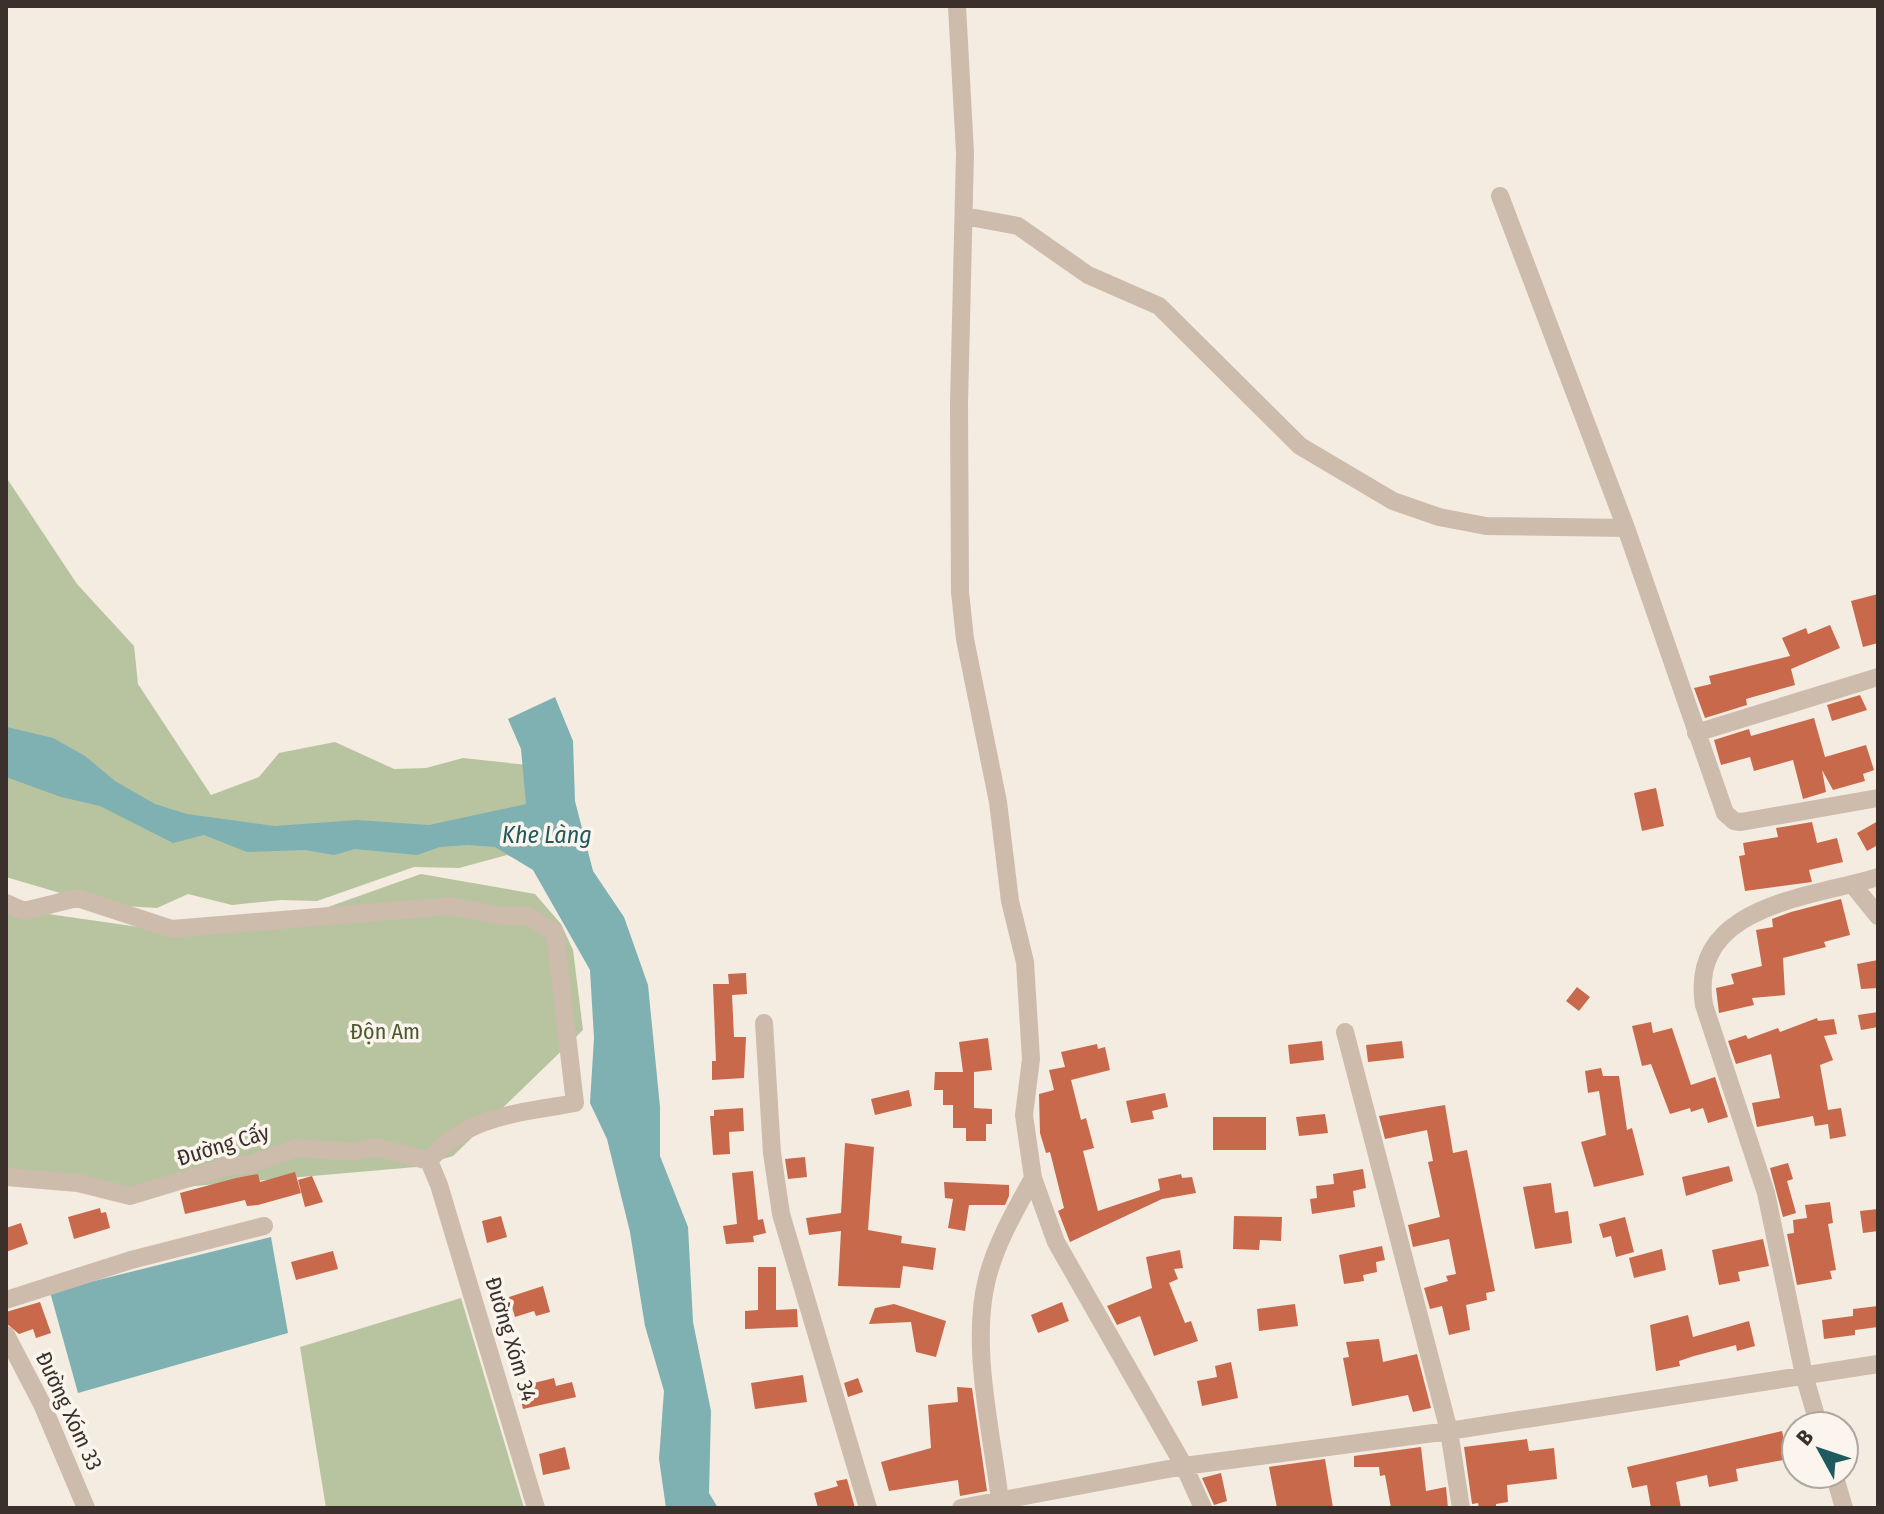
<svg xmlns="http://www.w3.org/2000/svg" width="1884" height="1514" font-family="'Fira Sans Condensed',sans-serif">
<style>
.green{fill:#b8c4a0}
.water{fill:#7fb0b2}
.building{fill:#c8694b}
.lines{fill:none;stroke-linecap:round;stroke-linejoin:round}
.minor{stroke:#cdbbac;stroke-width:18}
.labels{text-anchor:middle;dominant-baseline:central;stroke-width:7;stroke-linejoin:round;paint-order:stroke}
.park-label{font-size:22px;fill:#4a5a2e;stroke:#fbf5ee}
.street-label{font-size:22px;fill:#3b302b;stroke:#fbf5ee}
.water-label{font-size:24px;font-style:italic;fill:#1f5a5e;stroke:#fbf5ee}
</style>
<rect width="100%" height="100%" fill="#f4ebe1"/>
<path class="green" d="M6,477L77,584L134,646L138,684L211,795L259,777L279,753L335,742L394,769L426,768L463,758L546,767L584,886L507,855L459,868L414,867L317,901L281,900L232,905L188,894L157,908L123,906L77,898L6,877Z
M421,874L535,894L561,924L573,950L583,1030L453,1156L416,1167L148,1190L6,1182V908L160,930L311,913Z
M461,1298L524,1508H326L300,1347Z"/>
<path class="water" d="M555,697L573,741L575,801L593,871L624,917L648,985L660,1107V1156L688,1227L693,1322L711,1411L709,1493L718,1508H666L659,1459L664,1391L645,1326L630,1232L607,1139L590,1103L594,1038L590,970L533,870L495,847L468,845L440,847L417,855L355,849L334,855L305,850L247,852L204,835L173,843L100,806L61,797L6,777L7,727L53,738L85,756L115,781L155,804L187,814L275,826L357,820L429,825L526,804L521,749L508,719Z
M271,1237L288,1333L78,1393L50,1292Z"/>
<path class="building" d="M1878,594V643L1863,647L1851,601Z
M1830,625L1840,648L1791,669L1795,685L1746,699L1747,705L1705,718L1694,688L1711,684L1709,676L1790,656L1782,638L1806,628L1808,634Z
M1860,695L1867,710L1832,721L1827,705Z
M1814,718L1825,757L1866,745L1874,770L1863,774L1865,781L1833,790L1822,770L1826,792L1803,799L1793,760L1754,771L1750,757L1721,765L1714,740L1749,729L1751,736Z
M1656,788L1664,826L1642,831L1634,793Z
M1878,821V845L1867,851L1857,833Z
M1812,822L1817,843L1837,838L1843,862L1809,870L1812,882L1745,891L1739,856L1745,855L1743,843L1778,837L1776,828Z
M1841,899L1850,935L1824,942L1826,947L1783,958L1785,995L1752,998L1754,1005L1719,1013L1716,988L1734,984L1731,974L1762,966L1756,930L1773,927L1772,919L1791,912Z
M1878,960V988L1861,989L1857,964Z
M746,973L747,994L732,995L734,1037H746L744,1078L712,1080V1061H716L713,984H729L728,974Z
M1577,987L1590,997L1579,1011L1566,1001Z
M1878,1012V1027L1861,1030L1858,1015Z
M1817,1018L1818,1021L1834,1019L1837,1034L1824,1036L1833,1060L1820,1065L1828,1110L1841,1108L1846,1136L1830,1139L1828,1124L1815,1126L1813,1116L1757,1127L1752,1103L1780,1098L1771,1054L1736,1064L1728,1041L1746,1035L1748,1039L1778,1028L1780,1032Z
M1651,1022L1653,1033L1672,1028L1691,1085L1715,1077L1728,1117L1708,1123L1703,1108L1691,1112L1690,1108L1670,1114L1651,1064L1642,1066L1632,1026Z
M988,1038L992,1070L974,1072V1108L992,1109V1124H986V1141H966V1128H953V1105H943V1090H934L935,1072H963L959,1042Z
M1322,1041L1324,1060L1290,1064L1288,1045Z
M1402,1041L1404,1058L1368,1062L1366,1045Z
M1097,1044L1098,1049L1105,1047L1110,1070L1071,1080L1081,1120L1086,1118L1094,1148L1083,1151L1098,1211L1160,1190L1158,1179L1181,1174L1182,1178L1192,1177L1196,1193L1162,1199L1070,1242L1058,1211L1064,1208L1050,1152L1046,1153L1040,1133L1039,1094L1054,1090L1049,1070L1065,1067L1061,1052Z
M1601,1068L1603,1076H1619L1627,1130L1632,1128L1644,1175L1594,1187L1581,1142L1606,1135L1599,1091L1588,1093L1585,1071Z
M909,1090L912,1106L875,1115L871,1099Z
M1165,1093L1168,1107L1152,1111L1154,1119L1131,1123L1126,1101Z
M1445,1105L1453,1153L1467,1150L1495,1291L1486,1293L1487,1300L1466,1305L1470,1330L1449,1335L1442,1306L1430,1309L1424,1288L1448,1281L1446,1276L1456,1274L1449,1239L1413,1247L1408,1225L1440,1217L1428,1162L1433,1161L1427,1130L1385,1139L1379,1116Z
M743,1108L744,1131L729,1132L730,1154L713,1155L710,1116H714V1110Z
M1325,1114L1328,1133L1299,1136L1296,1117Z
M1213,1117H1266V1150H1213Z
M845,1143L874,1147L868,1230L902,1236L901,1243L936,1248L933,1270L903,1266L900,1288L838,1286L841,1231L809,1235L806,1218L841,1213Z
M805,1157L807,1177L788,1179L785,1159Z
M1788,1163L1793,1179L1787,1181L1796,1213L1783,1217L1770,1168Z
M1729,1166L1733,1181L1686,1196L1682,1177Z
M1363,1169L1366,1188L1353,1191L1355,1207L1312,1214L1310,1199L1317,1198L1316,1186L1334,1184L1333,1174Z
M753,1171L758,1220L763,1219L766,1233L753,1236L754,1242L726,1244L723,1226L737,1224L732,1173Z
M295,1172L301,1193L258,1205L247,1206L245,1200L185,1214L180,1193L236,1178L258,1174L260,1182Z
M312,1176L323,1202L305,1207L298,1180Z
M944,1182L1009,1185V1196L1005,1205H969L965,1231L948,1228L953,1199L945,1198Z
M1551,1183L1555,1213L1568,1211L1572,1243L1535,1249L1523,1187Z
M1830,1202L1833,1223L1828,1224L1836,1270L1830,1271L1832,1279L1797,1285L1787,1234L1794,1233L1793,1220L1807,1218L1805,1205Z
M100,1208L101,1213L106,1212L110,1228L74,1239L68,1217Z
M1878,1209V1231L1863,1233L1860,1211Z
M501,1216L507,1237L487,1243L482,1221Z
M1234,1216L1282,1217L1281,1241L1260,1240L1259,1250L1233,1249Z
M1625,1217L1634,1252L1616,1257L1611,1236L1603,1238L1599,1224Z
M21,1223L28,1244L6,1252V1228Z
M1763,1239L1769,1266L1738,1272L1740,1281L1719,1285L1712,1250Z
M1382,1246L1385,1260L1376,1262L1377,1272L1363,1275L1364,1281L1344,1284L1339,1255Z
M1662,1249L1666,1270L1634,1278L1629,1258Z
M1180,1250L1183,1268L1174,1269L1178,1279L1169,1283L1185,1323L1191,1321L1198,1341L1154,1356L1140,1316L1117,1325L1107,1306L1152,1288L1146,1257Z
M333,1251L338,1269L296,1280L291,1262Z
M758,1267H776V1310L797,1309L798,1327L745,1329V1311L758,1310Z
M543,1286L550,1312L536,1316L534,1311L515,1317L509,1297Z
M40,1302L51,1333L36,1338L33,1329L19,1334L6,1323V1312Z
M1062,1302L1069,1321L1038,1333L1031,1315Z
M894,1304L946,1321L936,1357L916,1352L911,1322L869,1324L875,1308Z
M1295,1304L1298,1326L1259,1331L1257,1309Z
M1878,1306V1327L1855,1330V1335L1824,1339L1822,1320L1853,1316V1309Z
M1688,1315L1693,1337L1749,1321L1755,1346L1737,1351L1736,1345L1694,1356L1679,1361L1680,1366L1656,1371L1650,1325Z
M1379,1339L1383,1362L1417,1354L1431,1408L1413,1412L1408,1395L1352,1406L1343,1358L1349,1357L1346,1342Z
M1231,1362L1238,1398L1202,1406L1197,1381L1217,1377L1215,1366Z
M803,1375L807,1402L755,1409L751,1383Z
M554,1378L556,1386L572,1382L576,1397L523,1409L518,1387Z
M858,1378L863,1392L848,1397L844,1383Z
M957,1387L972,1388L987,1491L960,1496L958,1480L889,1491L881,1462L931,1448L928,1405L958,1402Z
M1782,1431L1788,1459L1736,1469L1738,1481L1709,1487L1707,1475L1676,1482L1681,1508H1651L1647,1485L1632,1488L1627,1467Z
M1527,1439L1529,1451L1554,1448L1557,1479L1507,1485L1508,1502L1496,1504V1508H1479L1478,1503L1472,1504L1464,1447Z
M565,1447L570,1469L543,1475L539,1454Z
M1421,1447L1426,1491L1446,1487L1448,1508H1391L1385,1475L1380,1476L1379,1467H1354V1456Z
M1325,1459L1333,1508H1277L1269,1467Z
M1221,1473L1227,1501L1214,1505L1202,1478Z
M847,1479L855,1508H818L814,1493L838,1486L836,1481Z"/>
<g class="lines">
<path class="minor" d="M957,6L965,153L959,404L960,592L965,639L998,802L1010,901L1025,962L1031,1059L1024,1115L1033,1178L1056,1242L1184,1466L1203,1508
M1500,196L1626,528L1725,813L1734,821L1741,822L1878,798
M964,216L1018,226L1088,275L1159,306L1300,446L1393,501L1439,517L1486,526L1626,528
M1696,733L1878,677
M1853,885L1878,916
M6,903L24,911L77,898L172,929L451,906L501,916H529L555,933L575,1103C521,1113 465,1115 429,1161
M764,1023L772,1153L781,1214L868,1508
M1345,1032L1449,1431L1461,1508
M6,1177L78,1183L130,1196L226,1167L251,1164L297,1148L353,1152L375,1147L429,1161L439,1185L536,1508
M6,1300L131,1260L264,1226
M6,1335L42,1404L86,1508
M1819,1426L1804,1375L1766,1193L1704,1005C1688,904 1811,898 1878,877
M1834,1474L1844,1508
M1000,1501C992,1433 970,1346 987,1279C996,1243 1015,1211 1033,1178
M961,1508L1184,1466L1449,1431L1878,1364"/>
</g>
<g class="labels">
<g class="park-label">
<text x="385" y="1031">Độn Am</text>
</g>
<g class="street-label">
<text transform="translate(223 1145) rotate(-17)">Đường Cấy</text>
<text transform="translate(511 1339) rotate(73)">Đường Xóm 34</text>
<text transform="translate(69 1411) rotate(65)">Đường Xóm 33</text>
</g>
<g class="water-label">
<text x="547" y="835">Khe Làng</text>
</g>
</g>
<rect width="1884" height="1514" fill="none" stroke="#3b302b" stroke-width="16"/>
<g transform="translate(1820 1450) rotate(310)"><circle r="38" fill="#fbf5ee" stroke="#aea6a0" stroke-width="2"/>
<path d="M0-6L14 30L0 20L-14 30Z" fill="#1f5a5e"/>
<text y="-12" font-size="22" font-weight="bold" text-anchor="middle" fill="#3b302b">B</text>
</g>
</svg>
